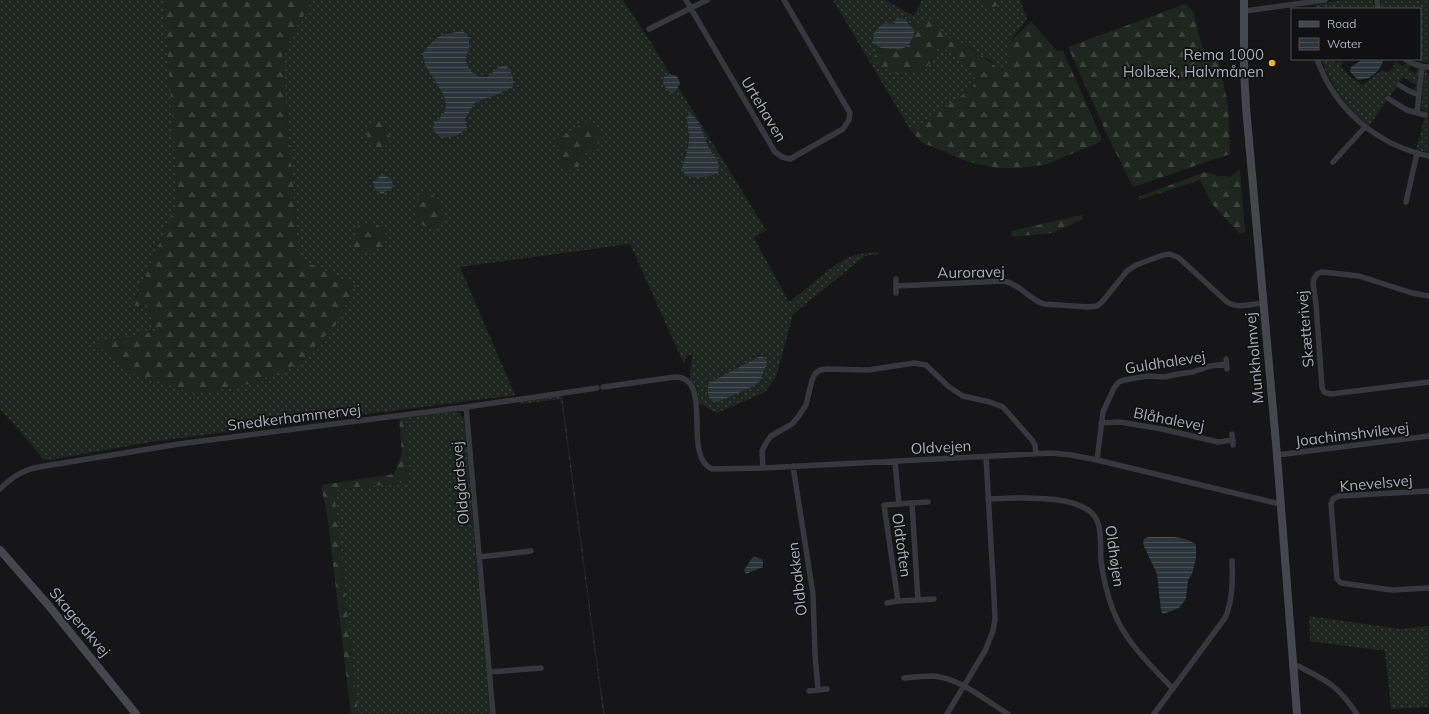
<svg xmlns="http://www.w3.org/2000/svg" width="1429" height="714" font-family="Mulish,sans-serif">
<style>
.grass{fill:url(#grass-dots)}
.forest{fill:url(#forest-firs)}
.water{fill:url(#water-rules)}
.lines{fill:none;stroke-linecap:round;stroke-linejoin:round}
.street{stroke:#37383d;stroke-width:5.5}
.secondary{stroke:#45474d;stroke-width:8}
.poi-dot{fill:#f2b134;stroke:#111113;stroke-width:1.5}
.labels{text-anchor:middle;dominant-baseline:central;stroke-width:3.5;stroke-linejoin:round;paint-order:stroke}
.poi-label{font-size:15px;fill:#a8adb8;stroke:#111113;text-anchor:end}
.street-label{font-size:15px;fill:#a8adb8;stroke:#111113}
</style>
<defs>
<pattern id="grass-dots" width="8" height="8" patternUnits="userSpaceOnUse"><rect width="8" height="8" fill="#1e261f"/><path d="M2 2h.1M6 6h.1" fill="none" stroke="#3c433d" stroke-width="1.8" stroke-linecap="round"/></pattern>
<pattern id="forest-firs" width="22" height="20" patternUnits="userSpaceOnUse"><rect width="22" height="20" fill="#1e261f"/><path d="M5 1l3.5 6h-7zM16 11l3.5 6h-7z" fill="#3c433d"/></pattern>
<pattern id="water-rules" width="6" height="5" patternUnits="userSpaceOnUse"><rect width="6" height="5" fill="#2c353c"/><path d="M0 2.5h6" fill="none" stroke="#485056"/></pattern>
</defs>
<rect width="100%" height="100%" fill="#161618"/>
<path class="grass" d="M0,0H168L164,3L178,200L133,305H147L156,331L94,343L133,373L196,394L254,383L356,284L342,279L299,259L282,55L312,0H623L650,41L766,230L754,238L789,302C810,288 835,259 859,254C865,253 872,253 878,252V254L865,256L793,314L776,377L765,392L717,413L699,403L697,388L690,378L692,354L686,357L684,364L630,244L460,267L515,395L157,441L48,460L43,459L20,431L0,409Z
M833,0H885L914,16L922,0H1020L1027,19L1009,43L1008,65L1000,72L990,60L969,47L943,35L941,30L933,19L920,24L910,25L908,22L895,24L872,43L881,48L873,58L931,62L939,46L962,58L975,72L974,87L911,131Z
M1344,0H1373L1375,9H1313L1319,4Z
M1380,0H1429V63L1417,60V59H1420V9H1382Z
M1321,59H1333L1335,63L1341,61L1343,64L1340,65L1350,77L1363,85L1381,71L1388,72L1393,69L1395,61L1403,67L1406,63L1410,65L1408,70L1416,73L1418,68L1420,70L1418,89L1416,90L1414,89L1416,85L1403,77L1369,126C1346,107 1332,87 1321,59Z
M1425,70H1427V74L1429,75V152L1416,150L1426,112L1421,108Z
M562,396L599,675L605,714H603L561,399L521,404L520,401Z
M457,411L460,413L464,420L490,714H358L334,490L409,482L405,418Z
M1309,616L1400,629L1429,626V707L1391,709L1385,651L1310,641Z"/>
<path class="forest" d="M168,0H312L282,55L299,259L342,279L356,284L338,322L299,363L254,383L196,394L133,373L93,343L156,331L147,305L133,306L178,200L164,3Z
M983,0H1000L996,6L990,8L984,6L982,2Z
M1185,4L1193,11L1204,54L1219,62L1228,106L1230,154L1133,187L1109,139L1068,47Z
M933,18L941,30L943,35C966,46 983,53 1001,72L1008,64L1009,43L1031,21L1057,51H1063L1102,139L1098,143L1047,164L1022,168H997L969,162L921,142L911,131L974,87L975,72L962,58L939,46C936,52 934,58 930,63C921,75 905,73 892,73L873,58L881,48L899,50L914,30L910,25L920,24Z
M376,121L383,123L390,137L389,144L380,149L367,140L368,127Z
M585,122C593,123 601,129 603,137L599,143L584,155L577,170H564L560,159L557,140Z
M1240,169L1245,232L1240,234L1212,204L1200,180L1139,200L1138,197L1205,172L1218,176L1230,177Z
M425,190C435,193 441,208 446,217L442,223L431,229L415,221L420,192Z
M1082,215L1083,219L1052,233L1012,237L1011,231Z
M372,223L383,229L388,238C382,250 369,252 357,252L352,247L358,226Z
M399,418H405L409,482L334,490L358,714H351L327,514L321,485L394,474L402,453Z"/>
<path class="water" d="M896,18L905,19L914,30V35L908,46L899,50L881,48L872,43L876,30L884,23L895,24Z
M463,31L469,38V49L465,59L470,71L479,77H488L497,68L505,65C512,71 514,78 513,87L496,95L475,102L465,119L467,127C460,136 452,138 440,137L433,130L434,123C466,101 423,79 423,53C438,34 439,35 463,31Z
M1363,59H1383C1383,66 1375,75 1369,78C1366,79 1361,79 1358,80L1353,75L1350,71L1351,67Z
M670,74L677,76L680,83L676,91L672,93L668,91L663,84L664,77Z
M689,112C702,122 703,137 710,150C712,154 716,157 717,160C719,163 718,169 718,173C707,178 697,178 685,176L682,167C685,158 689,148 689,138C689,129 685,120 689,112Z
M383,174L392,180L393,187L382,194L375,189L373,183L379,176Z
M761,356L765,358L767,362L760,381L754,386L717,402L712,401C707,396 707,389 709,383Z
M1148,537C1163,537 1184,534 1196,545V558L1192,574L1188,580L1186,599L1179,608L1163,614L1161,611L1157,574L1143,544L1144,539Z
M755,557L761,559L763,561V567L746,574L744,570L752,558Z"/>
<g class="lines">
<path class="street" d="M686,0L775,152L782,157L790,159L843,129L849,120L850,113L784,0
M1377,0L1378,9
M1245,11L1325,0
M649,29L707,0
M1317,59C1335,110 1377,145 1429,156
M1405,59C1412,64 1420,67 1429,67
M1399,85L1409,91L1419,95
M1389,99L1407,110L1425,115
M1417,113L1422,67
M1333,162L1365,127
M1406,202L1417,153
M896,279V293
M896,286L1004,281C1022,285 1028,299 1044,304L1088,307L1097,306L1102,302L1127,271L1136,265L1163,255L1170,254L1179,258L1227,302C1238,309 1251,304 1263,303
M1429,296L1412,293L1359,276L1322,272L1317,274L1314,279L1313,283L1316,304L1322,387L1324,392L1331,394L1429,382
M1226,359L1227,369
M603,387L675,377C715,377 681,456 712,469L763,468L1052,453L1071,455L1097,460L1280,504
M466,407L493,714
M1101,423L1120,422L1162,429L1218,442L1233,440
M1232,434L1233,445
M1277,455L1429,436
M1097,460L1103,412L1114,388L1119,382L1124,380L1148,376L1164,377L1178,374L1193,372L1210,366L1226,364
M895,462L899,504L884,505L898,601L918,600L912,503L899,504
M793,466L813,594L815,654L818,689
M763,468L762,451L766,443L771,436L792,424L798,417L806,405L812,380L815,374L820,370L827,369L868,370L914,363L926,365L949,387L963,396L990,402L1003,407L1032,440L1035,445L1036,454
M0,489C12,477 23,470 39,467L179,444L466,407L597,388
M1429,491L1339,496L1333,499L1331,504L1337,579L1341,583L1392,590L1429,588
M988,499C1014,498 1089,492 1098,523C1102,534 1100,548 1101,560C1103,577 1107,594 1113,610C1125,642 1150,664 1173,689
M912,503L928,502
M479,557L531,551
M918,600L934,599
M887,603L898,601
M1293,666H1298C1328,681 1338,686 1357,714
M489,672L541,668
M904,678C914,677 923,676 933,676C960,678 985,700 1008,714
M809,691L827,689
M947,714L985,651L993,631L995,619L994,596L986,457
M1154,714L1225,618C1233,601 1233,580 1232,561"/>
<path class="secondary" d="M1244,0V71L1246,107L1277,455L1297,714
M0,550L49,606L136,714"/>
</g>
<circle class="poi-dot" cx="1272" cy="63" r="4"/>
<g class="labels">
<g class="poi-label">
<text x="1264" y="54">Rema 1000<tspan x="1264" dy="17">Holbæk, Halvmånen</tspan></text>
</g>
<g class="street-label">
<text transform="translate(764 109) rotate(59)">Urtehaven</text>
<text transform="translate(971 272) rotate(-1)">Auroravej</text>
<text transform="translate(1305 329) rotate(-95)">Skætterivej</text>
<text transform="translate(1254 358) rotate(-95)">Munkholmvej</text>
<text transform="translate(1165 362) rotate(-9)">Guldhalevej</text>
<text transform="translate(294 417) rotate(-7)">Snedkerhammervej</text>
<text transform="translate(1169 419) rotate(11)">Blåhalevej</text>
<text transform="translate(1352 434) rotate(-7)">Joachimshvilevej</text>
<text transform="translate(941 447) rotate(-3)">Oldvejen</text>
<text transform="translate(460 483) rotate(-95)">Oldgårdsvej</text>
<text transform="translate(1376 483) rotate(-5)">Knevelsvej</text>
<text transform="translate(902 545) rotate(82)">Oldtoften</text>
<text transform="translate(1115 556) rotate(82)">Oldhøjen</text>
<text transform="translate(797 579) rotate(-97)">Oldbakken</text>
<text transform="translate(80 622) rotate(50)">Skagerakvej</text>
</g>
</g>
<rect x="1291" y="8" width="130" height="52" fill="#111113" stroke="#4d4f55"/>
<rect x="1299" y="21" width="20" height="6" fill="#45474d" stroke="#4d4f55"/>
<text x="1327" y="28" font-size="12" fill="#a8adb8">Road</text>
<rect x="1299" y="38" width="20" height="12" fill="url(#water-rules)" stroke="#4d4f55"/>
<text x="1327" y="48" font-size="12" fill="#a8adb8">Water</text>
</svg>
